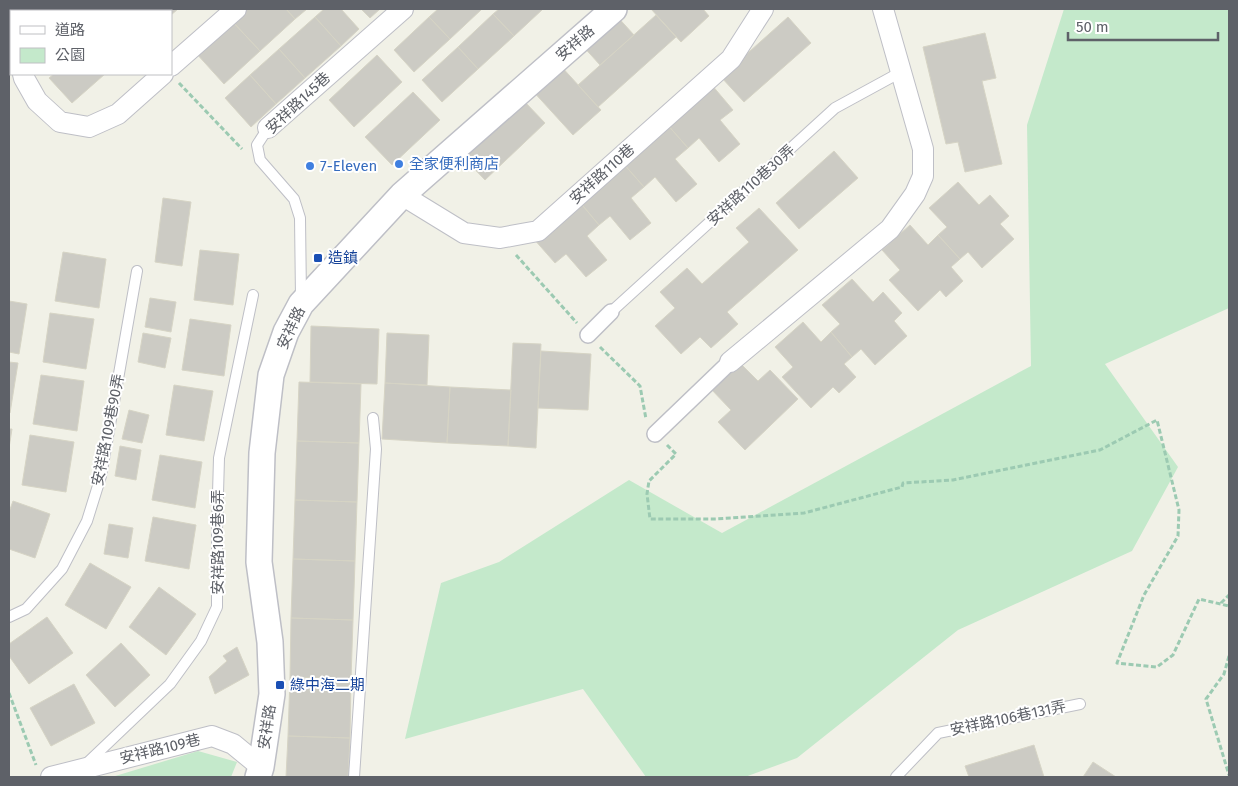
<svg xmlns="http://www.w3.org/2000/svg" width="1238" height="786" font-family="'Fira Sans','Noto Sans TC',sans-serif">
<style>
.green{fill:#c4e9cb}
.building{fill:#cccbc4;stroke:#d6d4c5}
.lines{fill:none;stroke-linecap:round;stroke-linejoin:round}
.service-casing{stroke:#bebfc6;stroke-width:12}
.pedestrian-casing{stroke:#bebfc6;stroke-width:18}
.minor-casing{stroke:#bebfc6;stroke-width:22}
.tertiary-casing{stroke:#bebfc6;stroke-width:28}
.path{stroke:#9ccab2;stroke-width:3;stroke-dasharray:5 2.5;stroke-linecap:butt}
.service{stroke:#fff;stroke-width:10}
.pedestrian{stroke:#fff;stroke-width:15}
.minor{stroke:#fff;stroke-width:20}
.tertiary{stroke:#fff;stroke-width:25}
.shop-dot{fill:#3f7fe0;stroke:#fff;stroke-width:2}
.transit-dot{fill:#1a4fb4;stroke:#fff;stroke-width:2}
.labels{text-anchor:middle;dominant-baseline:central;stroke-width:4;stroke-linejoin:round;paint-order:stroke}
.street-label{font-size:15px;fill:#5e6168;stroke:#fff}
.shop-label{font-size:15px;fill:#366cbe;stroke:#fff;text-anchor:start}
.transit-label{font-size:15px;fill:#164399;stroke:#fff;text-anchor:start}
</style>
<rect width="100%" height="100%" fill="#f1f1e7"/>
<path class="green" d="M1064,9H1229V308L1105,364L1178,467L1132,551L958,630L797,758L745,777H646L583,689L405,739L441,583L499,562L629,480L722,533L1031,366L1027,125Z
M198,751L237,762L231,777H112Z"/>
<path class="building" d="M63,9H115L112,11H60Z
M132,9H178L171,15V11H134Z
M243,9H286L295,19L260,51L231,20Z
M286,9H307L295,19Z
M324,9H341L359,29L341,46L315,17Z
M361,9H380L370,18Z
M438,9H482L450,39L429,17Z
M499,9H543L514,36L493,14Z
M651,9H703L709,16L681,42Z
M614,13L634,35L600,65L581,44Z
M493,14L514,36L478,69L458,47Z
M656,15L676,37L598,107L578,85Z
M315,17L341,46L305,78L279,49Z
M429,17L450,39L414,72L394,50Z
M788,17L811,43L744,102L721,77Z
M231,20L260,51L224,84L195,52Z
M985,33L996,78L982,81L1002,164L965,172L958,142L946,144L923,47Z
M458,47L478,69L442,102L422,80Z
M279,49L305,78L276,104L250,75Z
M377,55L402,82L354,127L329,100Z
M559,64L601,110L573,135L531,89Z
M54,74H105L72,103L49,78Z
M250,75L276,104L251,127L225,98Z
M711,84L733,110L720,120L740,144L719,162L699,138L688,148L666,123Z
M413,92L440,120L392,165L365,137Z
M524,101L545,123L485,180L463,157Z
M666,123L688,148L675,159L697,184L676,202L655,177L644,187L622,162Z
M834,151L858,178L799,229L776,203Z
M622,162L644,187L631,198L651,223L630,240L610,216L599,225L578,200Z
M958,182L979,205L990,195L1009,216L1000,224L1014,239L982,268L968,252L960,259L938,235L947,227L929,208Z
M163,198L191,202L182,266L155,262Z
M578,200L599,225L587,236L607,260L586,277L566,254L555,263L533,238Z
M759,208L798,250L727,312L738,324L711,348L700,337L681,354L655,326L675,308L660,292L687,268L702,284L749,242L736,228Z
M910,225L928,245L938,235L960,259L951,267L963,281L946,297L940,290L918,311L889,280L900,270L882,250Z
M200,250L239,254L233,305L194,300Z
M63,252L106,259L99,308L55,301Z
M852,279L873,302L883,292L902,313L894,321L907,336L875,365L861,349L852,357L831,332L840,324L822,305Z
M150,298L176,302L171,332L145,327Z
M9,301L27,304L19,354L9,352Z
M50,313L94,319L86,369L43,362Z
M190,319L231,325L224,376L182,370Z
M803,322L821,342L831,332L852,357L844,364L856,377L839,393L833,387L811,408L782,377L793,367L775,347Z
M311,326L379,329L377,384L310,382Z
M143,333L171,338L165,368L138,362Z
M387,333L429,335L427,385L385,383Z
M513,343L541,344L536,448L508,446Z
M541,351L591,354L588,410L538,408Z
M738,361L758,381L770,370L798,399L745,450L718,422L731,410L710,388Z
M9,362L18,363L10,413H9Z
M41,375L84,381L77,431L33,424Z
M299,382L361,384L359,443L297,441Z
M385,383L450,387L447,443L382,439Z
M174,385L213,391L204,441L166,435Z
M450,387L511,390L508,446L447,443Z
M129,410L149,415L142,443L122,439Z
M9,429H12L9,448Z
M30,435L74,442L66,492L22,485Z
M297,441L359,443L357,502L295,500Z
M120,446L141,450L136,480L115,476Z
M160,455L202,462L195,508L152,500Z
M295,500L357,502L355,561L293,559Z
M13,501L50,514L35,558L9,549V512Z
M153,517L196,525L189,569L145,561Z
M109,524L133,528L128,558L104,554Z
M293,559L355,561L353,620L291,618Z
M90,563L131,587L106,629L65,605Z
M159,587L196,614L166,655L129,627Z
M47,617L73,653L29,684L9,656V644Z
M291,618L353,620L351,679L290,677Z
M121,643L150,675L115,707L86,675Z
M237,647L249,675L215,694L209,677L227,661L223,656Z
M290,677L351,679L350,738L288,736Z
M74,684L95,723L51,746L30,708Z
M288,736L350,738L348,777H286Z
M1034,745L1044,777H969L965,766Z
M1093,762L1116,777H1083Z"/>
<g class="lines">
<g class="service-casing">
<path id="service" d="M268,128L257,145L260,160L294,199L300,218L301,298
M611,312L835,108L901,72
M9,617L26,609L62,569L87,521L101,476L137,271
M86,764L170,684L201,641L217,607V529L219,458L253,295
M354,777L376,449L373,418
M896,777L938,733L1080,704"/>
</g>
<g class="pedestrian-casing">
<path id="pedestrian" d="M588,335L611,312
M655,434L730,362"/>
</g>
<g class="minor-casing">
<path id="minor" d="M40,11L43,9
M171,66L236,9
M23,74L24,78L37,101L60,122L89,127L118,114L163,74
M268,128L403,9
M402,195L464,233L500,238L538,231L731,59L763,9
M730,362L890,229L915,194L923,176V149L883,9
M51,777L212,736L233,744L261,767"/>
</g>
<g class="tertiary-casing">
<path id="tertiary" d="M258,777L261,767L272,694L270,642L259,562L262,453L271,375L286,332L301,304L402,195L614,9"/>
</g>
<path class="path" d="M179,83L242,149
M516,255L577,323
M600,347L640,386L646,419
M667,445L676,454L649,481L647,494L650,519H716L804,513L902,487L903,483L953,480L1100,450L1157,420L1179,510L1178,536L1144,595L1117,663L1157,667L1173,655L1199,599L1229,606
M1221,603L1229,595
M1229,656L1224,674L1206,699L1229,775
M9,693L36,765"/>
<use href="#service" class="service"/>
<use href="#pedestrian" class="pedestrian"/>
<use href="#minor" class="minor"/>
<use href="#tertiary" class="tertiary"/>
</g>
<g class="shop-dot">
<circle cx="399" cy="164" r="5"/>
<circle cx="310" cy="166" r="5"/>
</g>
<g class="transit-dot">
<rect x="313" y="253" width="10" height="10" rx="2.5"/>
<rect x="275" y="680" width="10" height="10" rx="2.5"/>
</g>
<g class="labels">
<g class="street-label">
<text transform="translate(575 43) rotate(-41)">安祥路</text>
<text transform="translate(298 103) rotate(-43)">安祥路145巷</text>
<text transform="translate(602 174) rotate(-42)">安祥路110巷</text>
<text transform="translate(751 185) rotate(-42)">安祥路110巷30弄</text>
<text transform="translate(291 328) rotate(-65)">安祥路</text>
<text transform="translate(108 430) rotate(-79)">安祥路109巷90弄</text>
<text transform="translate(218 542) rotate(-90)">安祥路109巷6弄</text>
<text transform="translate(1008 718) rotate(-12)">安祥路106巷131弄</text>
<text transform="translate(267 727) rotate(-81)">安祥路</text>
<text transform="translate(160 749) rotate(-14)">安祥路109巷</text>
</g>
<g class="shop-label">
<text x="409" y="164">全家便利商店</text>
<text x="320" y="166">7-Eleven</text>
</g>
<g class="transit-label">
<text x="328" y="258">造鎮</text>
<text x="290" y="685">綠中海二期</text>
</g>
</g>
<rect width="1238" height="786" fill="none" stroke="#5e6168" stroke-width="20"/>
<rect x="10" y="10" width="162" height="65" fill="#ffffff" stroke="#bfc0c3"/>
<rect x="20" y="26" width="25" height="8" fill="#ffffff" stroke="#bfc0c3"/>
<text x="55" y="35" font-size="15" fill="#5e6168">道路</text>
<rect x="20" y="48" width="25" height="15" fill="#c4e9cb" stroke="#bfc0c3"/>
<text x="55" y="60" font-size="15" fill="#5e6168">公園</text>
<path d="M1068 32v8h150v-8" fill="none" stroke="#5e6168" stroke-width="2.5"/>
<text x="1076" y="32" font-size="15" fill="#5e6168" stroke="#ffffff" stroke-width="4" paint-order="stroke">50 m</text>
</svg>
